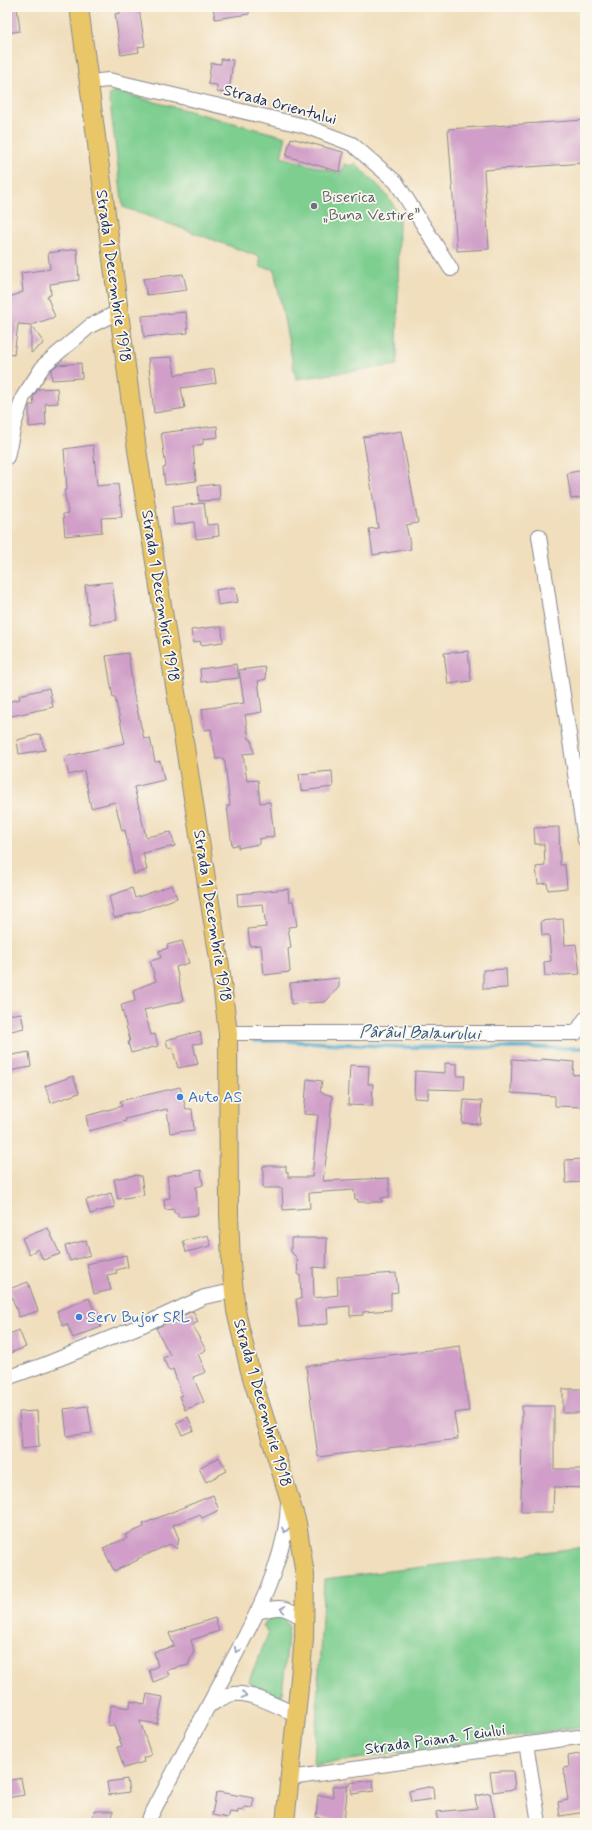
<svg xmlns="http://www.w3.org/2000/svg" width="592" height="1830" font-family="Mynerve,sans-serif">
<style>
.green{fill:#7dce8f;stroke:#4c7e76}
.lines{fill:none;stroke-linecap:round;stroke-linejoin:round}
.stream{stroke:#53aacf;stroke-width:4}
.building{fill:#d09ec8}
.minor-casing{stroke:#86868d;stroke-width:16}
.major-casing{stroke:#86868d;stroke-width:20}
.minor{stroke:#fff;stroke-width:14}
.major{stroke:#e9c769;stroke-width:18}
.oneway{stroke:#8d97ae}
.worship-dot{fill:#6b7280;stroke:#fbf7ec;stroke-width:1.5}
.shop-dot{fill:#3f7fe0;stroke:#fbf7ec;stroke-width:1.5}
.labels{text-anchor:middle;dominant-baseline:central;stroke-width:3.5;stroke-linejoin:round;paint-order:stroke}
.street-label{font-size:16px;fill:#1b2f5e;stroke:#fbf7ec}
.worship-label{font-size:16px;fill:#5b616d;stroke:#fbf7ec;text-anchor:start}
.shop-label{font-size:16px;fill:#366cbe;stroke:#fbf7ec;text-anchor:start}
.water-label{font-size:17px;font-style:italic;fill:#2f5a86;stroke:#fbf7ec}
</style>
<rect width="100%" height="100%" fill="#fbf7ec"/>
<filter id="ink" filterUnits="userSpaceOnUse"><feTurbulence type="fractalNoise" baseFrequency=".025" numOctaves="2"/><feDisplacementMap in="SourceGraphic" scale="8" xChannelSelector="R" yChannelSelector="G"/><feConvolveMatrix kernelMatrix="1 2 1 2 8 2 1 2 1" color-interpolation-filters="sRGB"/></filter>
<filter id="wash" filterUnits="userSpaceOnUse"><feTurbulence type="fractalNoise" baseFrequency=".012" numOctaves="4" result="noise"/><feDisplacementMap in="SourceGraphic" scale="16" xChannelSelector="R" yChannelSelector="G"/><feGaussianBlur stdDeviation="0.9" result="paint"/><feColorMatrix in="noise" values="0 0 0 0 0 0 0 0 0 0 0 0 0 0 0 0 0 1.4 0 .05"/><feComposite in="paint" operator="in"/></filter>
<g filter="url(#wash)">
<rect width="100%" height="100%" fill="#f0debc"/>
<path class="green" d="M114,91L286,137L281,157L341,174L344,164L352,166L354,163C372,180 391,194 399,218L397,365L296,379L274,269L260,267V257L123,207L109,95Z
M585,1547V1726L314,1765L324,1579Z
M274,1617L283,1618L289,1627L282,1695L279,1697L254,1687L249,1681L269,1632L263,1627L268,1620Z"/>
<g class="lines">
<path class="stream" d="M254,1041H287L403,1047L585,1048"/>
</g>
<g id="blocks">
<path class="building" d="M7,7H17L20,31L7,33Z
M213,7H249V14L215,19Z
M139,8L145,46L138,47L139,52L121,55L115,14Z
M221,59L233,60L229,93L217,92V85L208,84L211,63L221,64Z
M585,120V163L484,170L489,249L457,251L448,129Z
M291,138L343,152L340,172L286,156Z
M77,249L79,280L50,284L51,295L47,296L55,317L31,325L44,343L31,353V325L18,324L14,355L7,354V298L23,292L21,273L50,269L48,253Z
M183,274L187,290L147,295L143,279Z
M186,312L188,333L144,337L142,316Z
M172,357L175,375L214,369L216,383L181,388L185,408L154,413L148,358Z
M81,363L82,378L52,380L51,370L57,365Z
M57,388L58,403L45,404L46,425L29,427V405H34L33,397L38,389Z
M217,426L218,437L203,439V444L193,446L196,481L165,485L163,468L166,467L161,433Z
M401,431L418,523L406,525L411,549L373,555L369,529L378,528L363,437Z
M93,445L97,486L118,484L122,517L101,518L102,532L65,536L63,514L68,513L64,490H67L64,449Z
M585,470V497L571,499L567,473Z
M219,484L220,500L199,501L198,486Z
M204,503L207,525L218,524L219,536L196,539L194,522L174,525L172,507Z
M112,582L117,620L90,624L85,585Z
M235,587L238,602L218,605L216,590Z
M214,627H222L223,642L201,645L200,641L193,643L191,630Z
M468,651L471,681L448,684L444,653Z
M128,653L134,696L144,739L150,738L155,762L160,761L164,780L134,787L146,837L171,832L175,846L143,853L147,870L134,874L125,830L122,831L115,802L91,808L84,771L69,775L64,757L125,743L115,697L113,698L106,656Z
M236,664L239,678L201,682L200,669Z
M265,667L266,679L258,681L262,712L245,715L249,739H251L254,753L243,754L247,781L258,780L260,803L270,802L274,836L259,839V844L238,848V845L232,846L227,806H230L225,763L223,758L216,759L211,729L205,730L202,709L244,703L239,670Z
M49,688L53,707L7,717V702L20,699L19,695Z
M40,734L45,750L19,754L17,740Z
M332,771L333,787L301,791L299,774Z
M559,827L560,865H565L567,888L548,890L547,883L538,884L536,867L545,866L544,844H535L534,828Z
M172,885L177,898L141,911L114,918L109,896L132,888L135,898Z
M288,889L289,901H293L297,926L288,927L291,948L288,949L290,972L264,975L261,945L250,946L248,929L266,927L263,904L238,906L237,894Z
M563,919L565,945L576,944L580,974L545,976L544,962L551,961L549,935H542L541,921Z
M182,941L189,963L176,967L183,1001L144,1010L151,1035L155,1034L158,1046L131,1053L128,1042L130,1041L121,1005L135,1001L133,990L156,981L150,961L161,958L159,951L168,948L167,945Z
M506,969L507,988L483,989V970Z
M339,978V987L325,1002L291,1004L290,983Z
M21,1013L24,1028L7,1032V1015Z
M200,1031L202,1043L193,1044L198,1064L178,1068L172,1047L168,1048L166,1040Z
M29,1052L31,1067L9,1071L7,1056Z
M512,1059L541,1061V1059L574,1062L573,1075L585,1074V1107L555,1106V1096L511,1093Z
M445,1063L457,1064V1076H465L464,1090L428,1089V1099L414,1098L415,1071L445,1073Z
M350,1065L369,1066L368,1084H373L372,1106L348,1105Z
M73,1076L79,1093L51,1103L45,1086Z
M307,1079L322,1081L320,1092L332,1096L329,1137L323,1181L389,1178V1197L381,1198L382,1202H358V1199H355L354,1190L309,1193L310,1208L283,1210L282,1188H263V1166H286V1172H288V1177H312L318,1115L304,1114Z
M180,1087L186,1109H192L194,1130L170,1133L167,1109L125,1119L126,1121L89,1131L86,1116L122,1106L120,1101Z
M464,1100L482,1101L480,1124L462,1123Z
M584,1159L585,1182L566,1183L565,1160Z
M201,1170L203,1185L196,1187L198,1215L178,1217V1213H174V1209L165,1210L164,1199L170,1198L167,1176Z
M136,1175L141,1176L144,1195L118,1199L114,1179Z
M111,1193L115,1207L90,1214L86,1200Z
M48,1228L60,1254L43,1260L38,1249L29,1254L22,1238Z
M208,1235L211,1246L186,1252L183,1241Z
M291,1238H327L326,1268L313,1267L314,1298L338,1295L337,1277L396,1273L398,1292L391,1293V1310L363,1312V1315L350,1316V1306L327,1308L328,1324L299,1326L296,1299H301L300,1275H298L297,1258L291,1252Z
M86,1240L90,1255L70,1261L65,1246Z
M126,1255L128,1267L116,1270L117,1273L107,1275L111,1290L94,1294L87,1264Z
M28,1282L38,1311L19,1317L9,1289Z
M89,1298L101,1327L73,1338L67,1324L63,1326L57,1311Z
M193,1311L198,1322L192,1325L206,1350L198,1354L206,1372L193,1377L204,1402L185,1410L179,1396L182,1395L173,1369L169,1371L163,1358L170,1355L156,1328Z
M19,1330L26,1347L7,1354V1335Z
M460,1346L469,1411L454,1413L458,1439L318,1457L306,1366Z
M563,1389H585V1413H563Z
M88,1406L92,1433L67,1436L64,1409Z
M522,1406H554V1469H585V1488L554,1487L553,1512H521Z
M37,1411L39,1447L22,1449L19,1412Z
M188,1417L194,1430L182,1435L176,1423Z
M219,1457L227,1471L206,1482L199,1468Z
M213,1495L219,1510L202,1518L200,1514L173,1525L179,1539L177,1549L170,1544L137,1559L138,1560L114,1571L103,1548L127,1538L125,1535L144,1527L143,1524Z
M215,1618L219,1631L191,1640L194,1651L188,1665L167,1670L169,1676L153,1682L149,1670L158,1666L154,1652L174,1646L169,1633Z
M147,1694L163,1697L157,1724L140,1721L151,1755L143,1758L144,1762L124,1768L117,1747L122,1746L114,1726L107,1725L111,1705L129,1708L131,1701L145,1704Z
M585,1753V1812L560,1816L558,1802L568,1800L563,1768L569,1767L568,1756Z
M502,1771H513L515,1789L493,1792L490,1772Z
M21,1778L24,1795L7,1798V1781Z
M127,1779L129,1792L109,1795L107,1782Z
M373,1780L374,1791L352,1794L350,1783Z
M348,1785L344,1820L316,1817L318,1795L333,1797L332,1787Z
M433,1786L434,1799L411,1802L409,1791Z
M218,1792L254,1798L252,1808L244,1807L243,1811L238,1810V1813L230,1812L228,1818L212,1815L216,1793Z
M490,1793L495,1819L480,1822V1820L459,1823H438L436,1812L477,1808L475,1796Z
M94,1811H113L112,1823H92Z"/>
</g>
</g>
<g filter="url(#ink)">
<use href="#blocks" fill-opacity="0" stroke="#86868d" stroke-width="1"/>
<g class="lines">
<g class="minor-casing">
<path id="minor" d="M89,82L109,80L305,126L352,144L396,182L451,269
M7,457L14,425L23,397L44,365L90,326L118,312
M539,536L585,840
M228,1033H576L585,1019
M7,1378L46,1364L145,1324L204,1297L233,1291
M257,1612C281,1605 286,1606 306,1621
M208,1706C216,1702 224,1696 233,1694C250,1691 281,1708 297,1715
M526,1744L539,1823
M290,1778L585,1736
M147,1823C170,1779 193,1735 216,1691C246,1635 287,1566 288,1502"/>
</g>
<g class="major-casing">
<path id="major" d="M79,7L137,450L219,959L228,1033L229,1214L231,1264L236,1311L250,1371L297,1523L305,1575L304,1639L285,1823"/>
</g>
<use href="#minor" class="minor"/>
<use href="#major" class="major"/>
</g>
<defs><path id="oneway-chevron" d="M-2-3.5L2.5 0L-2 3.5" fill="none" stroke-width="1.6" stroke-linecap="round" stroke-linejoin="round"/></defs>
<g class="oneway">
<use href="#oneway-chevron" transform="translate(285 1530) rotate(100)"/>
<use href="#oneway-chevron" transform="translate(283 1609) rotate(-171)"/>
<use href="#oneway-chevron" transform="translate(237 1650) rotate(118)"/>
<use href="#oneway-chevron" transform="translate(244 1695) rotate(10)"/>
</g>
</g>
<circle class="worship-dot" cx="314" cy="206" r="4"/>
<g class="shop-dot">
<circle cx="180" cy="1097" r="4"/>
<circle cx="79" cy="1317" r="4"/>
</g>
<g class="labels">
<g class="street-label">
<text transform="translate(280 105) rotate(15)">Strada Orientului</text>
<text transform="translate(113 276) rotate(82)">Strada 1 Decembrie 1918</text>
<text transform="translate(160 596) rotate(81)">Strada 1 Decembrie 1918</text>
<text transform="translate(212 916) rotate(81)">Strada 1 Decembrie 1918</text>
<text transform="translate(262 1403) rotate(74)">Strada 1 Decembrie 1918</text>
<text transform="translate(435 1740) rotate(-8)">Strada Poiana Teiului</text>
</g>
<g class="worship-label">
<text x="322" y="197">Biserica<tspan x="322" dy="18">„Buna Vestire”</tspan></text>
</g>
<g class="shop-label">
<text x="188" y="1097">Auto AS</text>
<text x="87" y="1317">Serv Bujor SRL</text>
</g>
<g class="water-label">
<text transform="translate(420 1033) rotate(1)">Pârâul Balaurului</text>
</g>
</g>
<rect width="592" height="1830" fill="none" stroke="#fbf7ec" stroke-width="24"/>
</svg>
